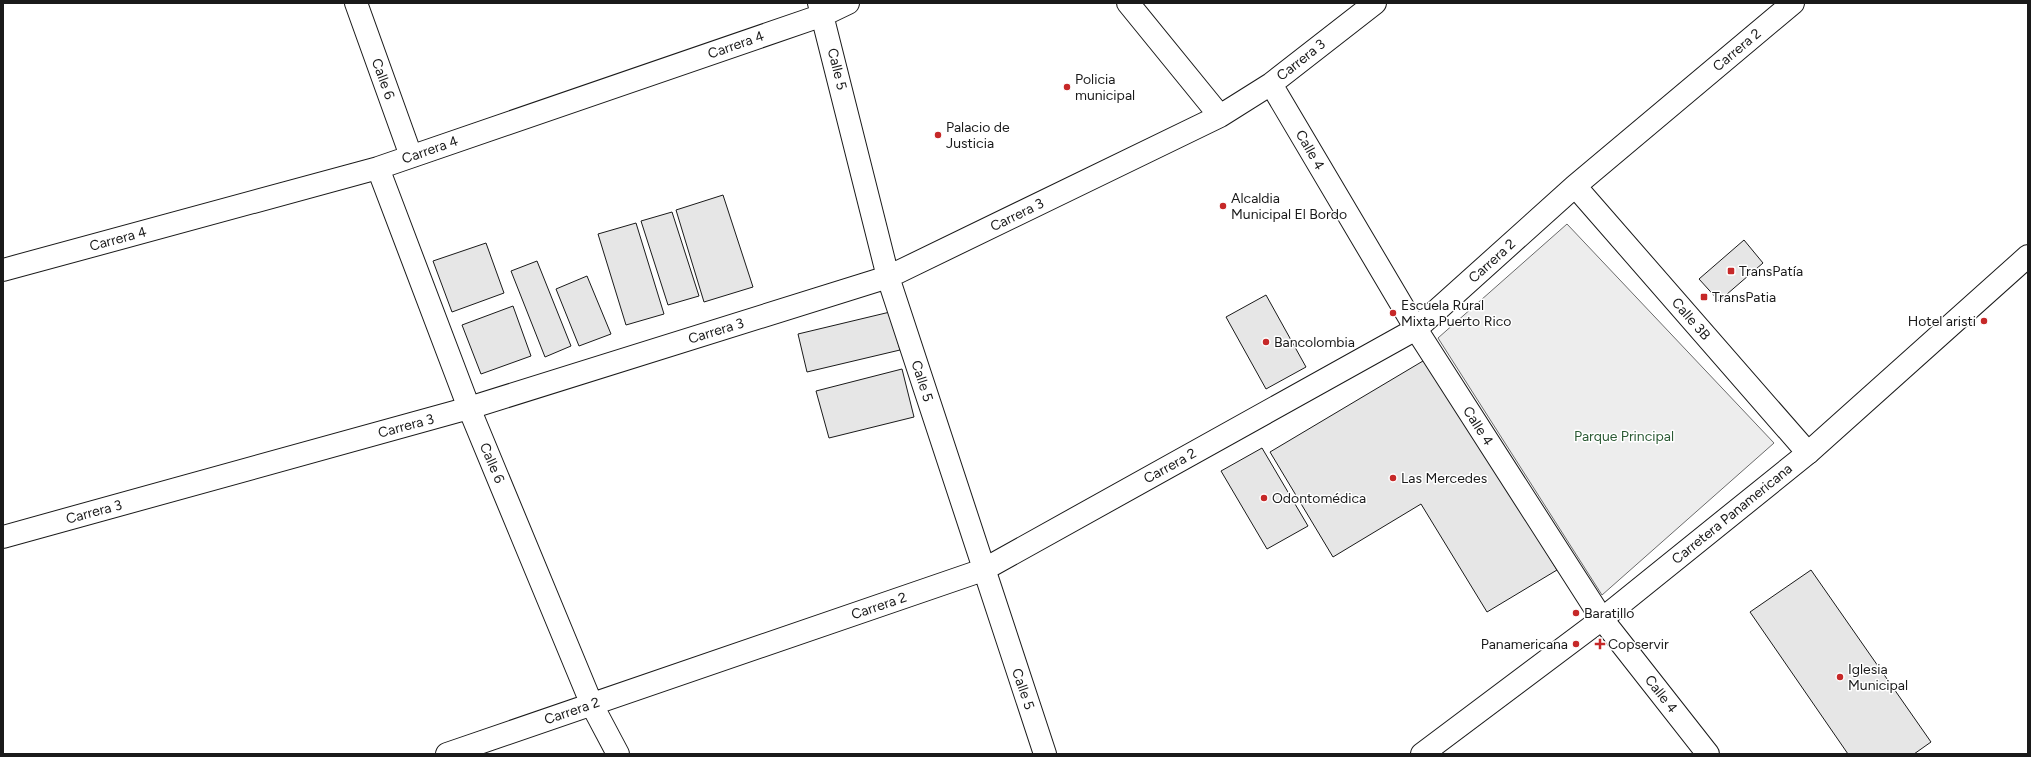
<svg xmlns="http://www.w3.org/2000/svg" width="2031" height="757" font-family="Figtree,sans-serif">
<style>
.built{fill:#ededed;stroke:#6a6a6a}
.building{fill:#e6e6e6;stroke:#1a1a1a}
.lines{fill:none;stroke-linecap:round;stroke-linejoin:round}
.minor-casing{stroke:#1a1a1a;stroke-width:24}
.trunk-casing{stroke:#1a1a1a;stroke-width:24}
.minor{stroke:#fff;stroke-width:22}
.trunk{stroke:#fff;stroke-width:22}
.poi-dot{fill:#c62828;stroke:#fff;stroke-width:1.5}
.labels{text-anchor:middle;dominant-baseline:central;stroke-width:3;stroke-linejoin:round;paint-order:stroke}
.street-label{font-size:14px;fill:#1a1a1a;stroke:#fff}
.poi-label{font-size:14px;fill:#1a1a1a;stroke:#fff;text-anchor:start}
.park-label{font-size:14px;fill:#2b5a34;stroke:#fff}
</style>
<rect width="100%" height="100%" fill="#fff"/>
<path class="built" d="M1567,224L1774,443L1602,595L1438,338Z"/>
<path class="building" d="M723,195L753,287L704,302L676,210Z
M672,212L699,296L668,305L641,221Z
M636,223L664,314L626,325L598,234Z
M1744,240L1763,263L1719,301L1699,279Z
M486,243L504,293L452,312L433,261Z
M537,261L571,346L545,357L511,271Z
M587,276L611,334L579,346L556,289Z
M1266,295L1306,367L1266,389L1226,317Z
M513,306L531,356L481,374L462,325Z
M890,312L900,350L807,372L798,334Z
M1428,358L1557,570L1487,612L1421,504L1333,557L1270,452Z
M902,369L914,417L829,438L816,391Z
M1262,448L1308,526L1267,549L1221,471Z
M1811,570L1931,742L1914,754H1848L1750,612Z"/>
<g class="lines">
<g class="minor-casing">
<path id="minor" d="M356,3L411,156
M819,3L888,277L1045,754
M1128,3L1220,116
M1271,84L1416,329L1602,619L1708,754
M378,168L469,408L592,705L618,754
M1575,186L1808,453
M3,270L378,168L823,15L848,3
M3,537L469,408L888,277L1220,116L1271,84L1375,3
M447,754L983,570L1416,329L1575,186L1793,3"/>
</g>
<g class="trunk-casing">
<path id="trunk" d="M1422,754L1602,619L1808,453L2028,256"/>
</g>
<use href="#minor" class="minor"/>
<use href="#trunk" class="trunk"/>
</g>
<g class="poi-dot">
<circle cx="1067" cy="87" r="4"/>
<circle cx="938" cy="135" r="4"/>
<circle cx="1223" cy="206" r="4"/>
<rect x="1727" y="267" width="8" height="8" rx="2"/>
<rect x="1700" y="293" width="8" height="8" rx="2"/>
<circle cx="1393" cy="313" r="4"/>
<circle cx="1984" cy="321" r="4"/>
<circle cx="1266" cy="342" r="4"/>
<circle cx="1393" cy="478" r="4"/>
<circle cx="1264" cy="498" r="4"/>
<circle cx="1576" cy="613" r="4"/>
<circle cx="1576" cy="644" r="4"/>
<path d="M1598 638h4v4h4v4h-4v4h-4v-4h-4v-4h4z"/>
<circle cx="1840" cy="677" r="4"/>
</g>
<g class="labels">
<g class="street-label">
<text transform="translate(736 45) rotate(-19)">Carrera 4</text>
<text transform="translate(1737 50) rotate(-40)">Carrera 2</text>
<text transform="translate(1301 60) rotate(-38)">Carrera 3</text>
<text transform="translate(837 69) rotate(76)">Calle 5</text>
<text transform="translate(383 79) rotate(70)">Calle 6</text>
<text transform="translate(430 150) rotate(-19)">Carrera 4</text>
<text transform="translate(1310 150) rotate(60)">Calle 4</text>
<text transform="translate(1017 215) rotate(-26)">Carrera 3</text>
<text transform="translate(118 239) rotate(-15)">Carrera 4</text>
<text transform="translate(1492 261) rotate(-42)">Carrera 2</text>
<text transform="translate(1691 319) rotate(49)">Calle 3B</text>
<text transform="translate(716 331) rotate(-17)">Carrera 3</text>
<text transform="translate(922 381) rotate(72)">Calle 5</text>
<text transform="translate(406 426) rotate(-15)">Carrera 3</text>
<text transform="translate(1478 426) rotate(57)">Calle 4</text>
<text transform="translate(492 463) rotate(67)">Calle 6</text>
<text transform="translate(1170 466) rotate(-29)">Carrera 2</text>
<text transform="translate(94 512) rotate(-15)">Carrera 3</text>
<text transform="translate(1732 514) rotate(-39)">Carretera Panamericana</text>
<text transform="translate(879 606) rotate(-19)">Carrera 2</text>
<text transform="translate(1023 689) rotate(71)">Calle 5</text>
<text transform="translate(1661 694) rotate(52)">Calle 4</text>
<text transform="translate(572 711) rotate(-19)">Carrera 2</text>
</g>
<g class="poi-label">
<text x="1075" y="79">Policia<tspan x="1075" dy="16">municipal</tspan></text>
<text x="946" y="127">Palacio de<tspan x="946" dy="16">Justicia</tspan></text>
<text x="1231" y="198">Alcaldia<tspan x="1231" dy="16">Municipal El Bordo</tspan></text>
<text x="1739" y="271">TransPatía</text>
<text x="1712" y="297">TransPatia</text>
<text x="1401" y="305">Escuela Rural<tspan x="1401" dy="16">Mixta Puerto Rico</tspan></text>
<text x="1976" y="321" text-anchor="end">Hotel aristi</text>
<text x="1274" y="342">Bancolombia</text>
<text x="1401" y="478">Las Mercedes</text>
<text x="1272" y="498">Odontomédica</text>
<text x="1584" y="613">Baratillo</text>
<text x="1568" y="644" text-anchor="end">Panamericana</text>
<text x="1608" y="644">Copservir</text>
<text x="1848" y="669">Iglesia<tspan x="1848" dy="16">Municipal</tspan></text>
</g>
<g class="park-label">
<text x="1624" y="436">Parque Principal</text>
</g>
</g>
<rect width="2031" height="757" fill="none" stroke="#1a1a1a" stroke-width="8"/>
</svg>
